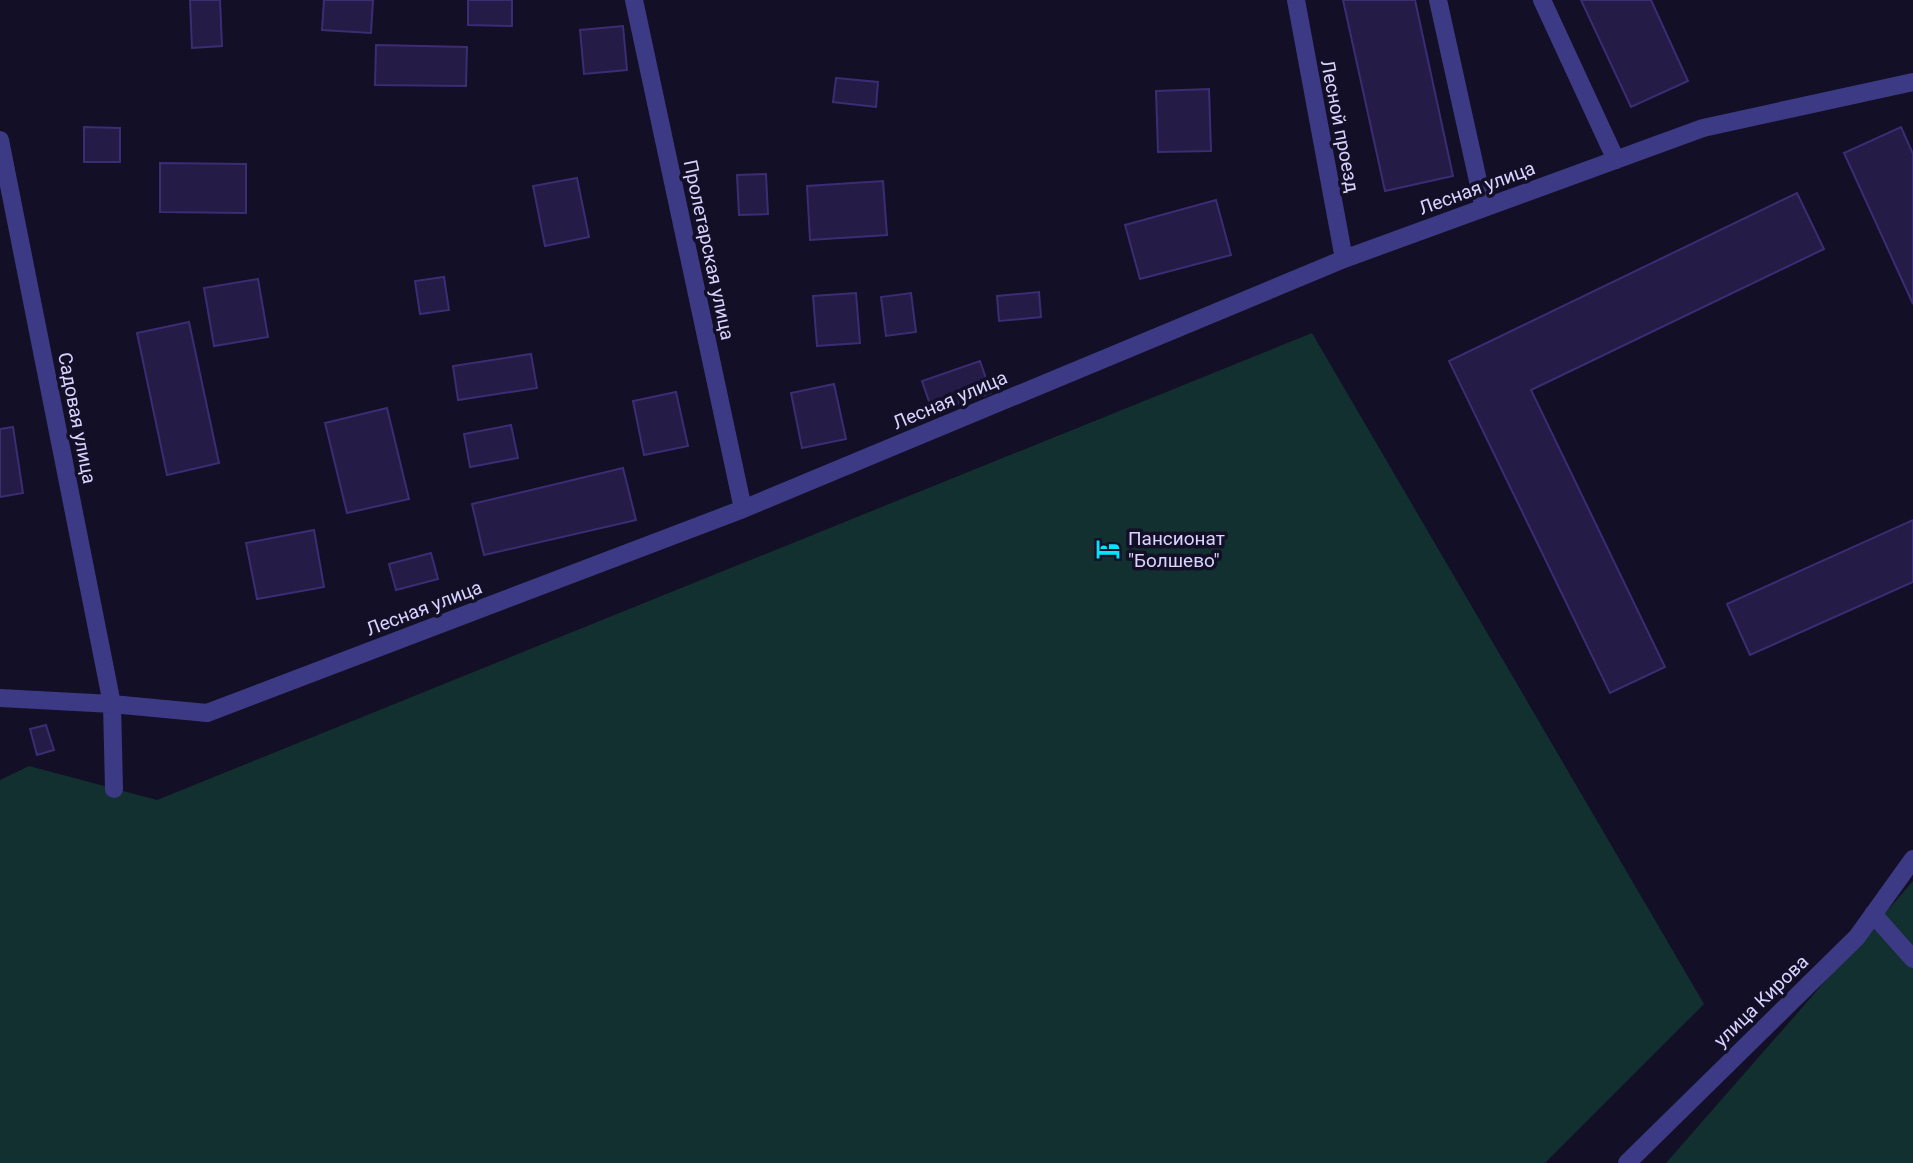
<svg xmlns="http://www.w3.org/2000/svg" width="1913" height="1163" font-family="Roboto,sans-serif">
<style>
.green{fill:#12302f}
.building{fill:#241b47;stroke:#3b2d73;stroke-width:2}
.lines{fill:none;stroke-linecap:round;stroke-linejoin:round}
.minor{stroke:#3d3a85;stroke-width:18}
.labels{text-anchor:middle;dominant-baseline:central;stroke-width:7;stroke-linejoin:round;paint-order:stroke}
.street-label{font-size:19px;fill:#d9d4ff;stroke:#130f26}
.poi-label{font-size:19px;fill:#d9d4ff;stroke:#130f26;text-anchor:start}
</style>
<rect width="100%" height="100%" fill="#130f26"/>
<path class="green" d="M1312,333L1704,1004L1545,1163H0V780L29,766L157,800Z
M1913,881V1163H1666Z"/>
<path class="building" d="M190,0H220L222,46L192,48Z
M324,0H373L371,33L322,30Z
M468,0H512V26L468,25Z
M1343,0H1415L1453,176L1385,191Z
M1581,0H1651L1688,81L1631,107Z
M623,26L627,70L584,74L580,30Z
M376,45L467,47L466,86L375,85Z
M836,78L878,82L876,107L833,102Z
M1209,89L1211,151L1158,152L1156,91Z
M84,127L120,128V162H84Z
M1901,127L1913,154V304L1844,153Z
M160,163L246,164V213L160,212Z
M766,174L768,214L739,215L737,175Z
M577,178L589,237L545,246L533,186Z
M883,181L887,235L810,240L807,186Z
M1797,193L1824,249L1531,390L1665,667L1610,693L1449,361Z
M1216,200L1231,255L1140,279L1125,225Z
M444,277L449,310L420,314L415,281Z
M258,279L268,337L214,346L204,288Z
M1039,292L1041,317L999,321L997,296Z
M856,293L860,343L817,346L813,296Z
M911,293L916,332L886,336L881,297Z
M189,322L219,463L167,475L137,333Z
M531,354L537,388L458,400L453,366Z
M980,361L991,393L933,413L922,381Z
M834,384L846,439L802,448L791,393Z
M676,392L688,446L644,455L633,401Z
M387,408L409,499L347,513L325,423Z
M511,425L518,458L470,467L464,434Z
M13,427L23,493L0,497V429Z
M623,468L636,520L484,555L472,504Z
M1913,520V582L1750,655L1727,604Z
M314,530L324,587L257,599L246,543Z
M431,553L438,579L396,590L389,564Z
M46,725L54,750L37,755L30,729Z"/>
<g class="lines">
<path class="minor" d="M634,0L743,509
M1296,0L1344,259
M1438,0L1484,208
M1542,0L1616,160
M0,140L112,704L114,789
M0,698L112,704L207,713L743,509L1344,259L1703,128L1913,82
M1873,914L1913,959
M1627,1163L1857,937L1913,859"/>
</g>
<defs>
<g id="hotel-bare" transform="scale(1.89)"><path d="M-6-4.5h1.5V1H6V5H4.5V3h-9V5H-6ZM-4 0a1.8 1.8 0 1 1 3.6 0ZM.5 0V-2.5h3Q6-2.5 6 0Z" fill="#00e5ff" stroke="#130f26" stroke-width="2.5" paint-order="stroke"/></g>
</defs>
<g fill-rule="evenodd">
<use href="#hotel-bare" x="1108" y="549"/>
</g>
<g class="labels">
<g class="street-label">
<text transform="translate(1340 126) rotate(79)">Лесной проезд</text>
<text transform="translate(1477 188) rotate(-20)">Лесная улица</text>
<text transform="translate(709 250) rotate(78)">Пролетарская улица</text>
<text transform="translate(950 400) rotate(-23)">Лесная улица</text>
<text transform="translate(77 418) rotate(79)">Садовая улица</text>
<text transform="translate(424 608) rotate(-21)">Лесная улица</text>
<text transform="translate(1761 1001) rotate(-44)">улица Кирова</text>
</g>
<g class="poi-label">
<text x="1128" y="538">Пансионат<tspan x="1128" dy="22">"Болшево"</tspan></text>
</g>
</g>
</svg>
